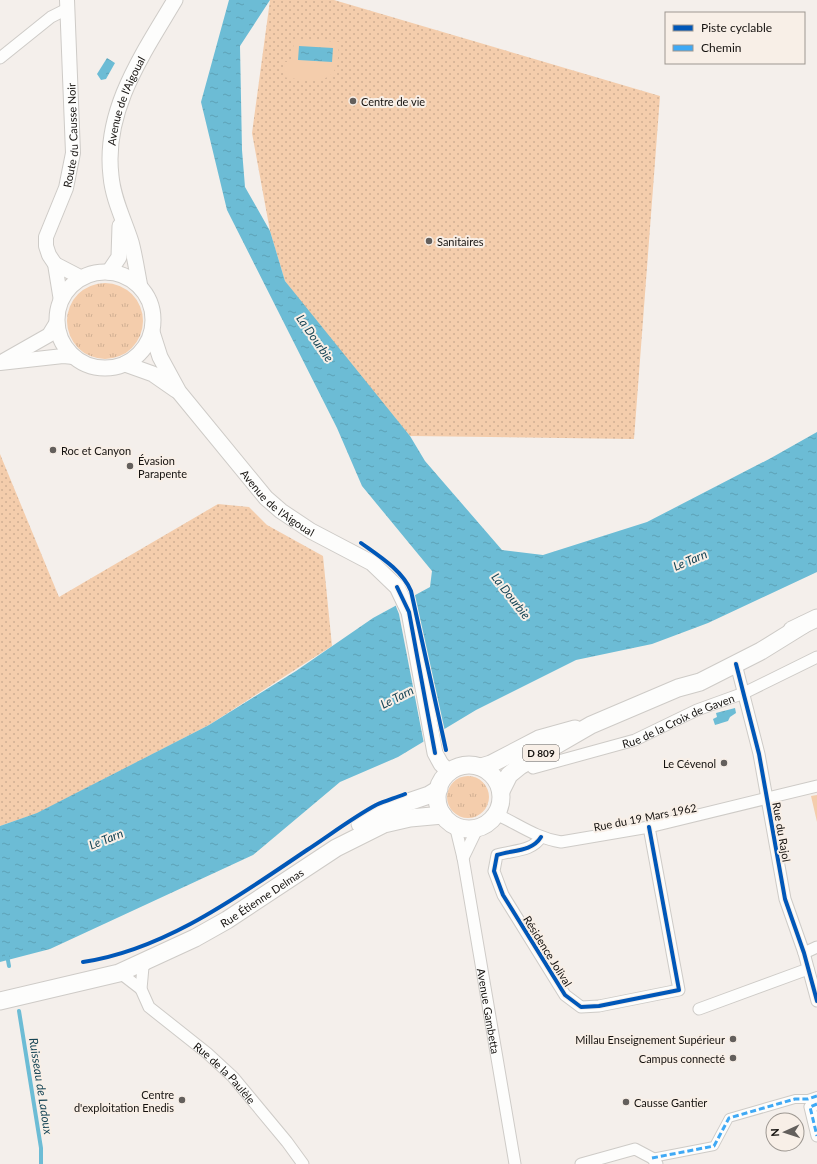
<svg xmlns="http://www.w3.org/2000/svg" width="817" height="1164" font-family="Lato,sans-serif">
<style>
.grass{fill:url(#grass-tufts)}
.park{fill:url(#park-dots)}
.garden{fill:#f4cdac}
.water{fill:url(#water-ripples)}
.pier{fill:#f4efeb}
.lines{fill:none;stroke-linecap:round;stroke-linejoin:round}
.stream{stroke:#6cbcd5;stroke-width:4}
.pedestrian-casing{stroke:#cecbc7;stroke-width:10}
.minor-casing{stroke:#cecbc7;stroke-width:13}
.tertiary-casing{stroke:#cecbc7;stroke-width:16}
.secondary-casing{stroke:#cecbc7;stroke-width:17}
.primary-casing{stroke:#cecbc7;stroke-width:19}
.pedestrian{stroke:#fdfdfc;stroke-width:8}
.minor{stroke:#fdfdfc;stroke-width:11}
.tertiary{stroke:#fdfdfc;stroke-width:14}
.secondary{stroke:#fdfdfc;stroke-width:15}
.primary{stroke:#fdfdfc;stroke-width:17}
.quiet{stroke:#3fa9f5;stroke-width:3;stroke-dasharray:6 3;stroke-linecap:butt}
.cycleway-casing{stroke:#f8efe7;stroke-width:6}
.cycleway{stroke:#0057b8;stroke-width:4}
.poi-dot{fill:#635f5c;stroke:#f8efe7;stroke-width:1.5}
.labels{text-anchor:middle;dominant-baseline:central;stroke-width:4;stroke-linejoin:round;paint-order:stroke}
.shield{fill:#f8efe7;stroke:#595450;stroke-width:1}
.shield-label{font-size:10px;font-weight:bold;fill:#15120f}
.poi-label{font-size:11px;fill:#15120f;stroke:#f8efe7;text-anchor:start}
.street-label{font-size:11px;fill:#15120f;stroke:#f8efe7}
.water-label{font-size:12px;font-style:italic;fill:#164556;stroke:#f8efe7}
</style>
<defs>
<pattern id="grass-tufts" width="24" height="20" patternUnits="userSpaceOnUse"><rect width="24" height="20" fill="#f4cdac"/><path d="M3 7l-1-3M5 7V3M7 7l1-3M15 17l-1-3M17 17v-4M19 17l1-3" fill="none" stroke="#d0af93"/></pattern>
<pattern id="park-dots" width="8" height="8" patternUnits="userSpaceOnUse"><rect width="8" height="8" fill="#f4cdac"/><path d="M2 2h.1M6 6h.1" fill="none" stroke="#d0af93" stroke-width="1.8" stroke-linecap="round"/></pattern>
<pattern id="water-ripples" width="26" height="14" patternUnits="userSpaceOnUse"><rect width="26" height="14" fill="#6cbcd5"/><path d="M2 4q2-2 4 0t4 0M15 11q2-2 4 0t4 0" fill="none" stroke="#5da1b6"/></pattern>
</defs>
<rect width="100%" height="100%" fill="#f4efeb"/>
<path class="grass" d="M67 321a38 38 0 1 1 76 0a38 38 0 1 1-76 0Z
M447 797a21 21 0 1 1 42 0a21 21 0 1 1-42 0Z"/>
<path class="park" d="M270,0H334L660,96L634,439L410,436L326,336L285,281L270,231L252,133Z
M0,454L59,597L218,504L249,507L267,525L323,556L332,646L209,725L38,813L0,826Z"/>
<path class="garden" d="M294,39L339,42C338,50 339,59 336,67C329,87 300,79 283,77L285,62H292Z
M817,795V822L811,796Z"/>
<path class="water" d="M229,0H270L240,46L242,150L245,187L270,231L285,281L410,436L425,461L502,550L543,555L647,522L771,458L817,432V572L708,623L652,644L576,660L476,710L398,757L340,782L253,855L50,949L0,962V826L37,813L209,725L296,671L373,618L430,587L432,571L362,486L337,428L227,210L201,102Z
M299,46L333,48L332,62L298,60Z
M107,58L115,63L106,79L101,80L97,74Z
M735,708L736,713L730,717L728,721L715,725L713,719L717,717L716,713Z"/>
<path class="pier" d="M414,593L442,733L424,744L399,614L395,604Z"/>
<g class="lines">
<path class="stream" d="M7,955L9,966
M19,1011L41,1148V1164"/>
<g class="pedestrian-casing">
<path id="pedestrian" d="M652,1158L714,1146L729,1118L795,1099H808L817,1096"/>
</g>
<g class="minor-casing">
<g id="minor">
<path d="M0,58L51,17L67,9"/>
<path d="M736,664L759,754L785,899L804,953L817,1001"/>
<path id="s1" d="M533,768L635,740L697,710L744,693L817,657"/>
<path d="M496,814C518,824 536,838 561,842L649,827L817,786"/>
<path id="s2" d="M455,825L463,858L515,1164"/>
<path d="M541,837C532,852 512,850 497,855L494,871L503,895L565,995L581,1007L599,1006L679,990L649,827"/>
<path d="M463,858L478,827"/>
<path d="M804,953L817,947"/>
<path id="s3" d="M150,959L143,967L141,989L149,1007L207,1053L233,1077L287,1142L303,1164"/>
<path d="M119,972L141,989"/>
<path d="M699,1009L808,969"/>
<path d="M817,1104L810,1107L817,1136"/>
<path d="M581,1164L635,1149L652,1158L657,1164"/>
</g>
</g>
<g class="tertiary-casing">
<g id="tertiary">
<path d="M55,264L82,278"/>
<path id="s4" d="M61,301L55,264L49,255L46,246V237L66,188L73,153L67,0"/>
<path d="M5,360L49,335L57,322"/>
<path d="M0,363L63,356L74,357"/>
</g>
</g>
<g class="secondary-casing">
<g id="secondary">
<path d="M109,272L119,257L120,226"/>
<circle cx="105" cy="320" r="48"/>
<path id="s5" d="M140,287C137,272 135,257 131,242C124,220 113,199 111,176C103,110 143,54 175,0"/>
<path id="s6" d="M152,332L160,357L179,392L266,498L281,511L311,531L372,563L397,587L409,612L435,753L441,764L449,772"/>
<path d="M125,364L153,374L176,390"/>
</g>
</g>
<g class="primary-casing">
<g id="primary">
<path d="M792,630L817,618"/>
<circle cx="469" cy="797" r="32"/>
<path d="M481,767L491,764L539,739L575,729"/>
<path d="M501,791L509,775L520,766L591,725L678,688L700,682L761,651L803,625"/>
<path d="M360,824L382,811L429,795L439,789"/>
<path id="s7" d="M0,1001L119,973L195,938L227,920L336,848L384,824L410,818L443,815"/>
</g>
</g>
<use href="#pedestrian" class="pedestrian"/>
<use href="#minor" class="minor"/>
<use href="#tertiary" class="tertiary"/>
<use href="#secondary" class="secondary"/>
<use href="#primary" class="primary"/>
<path class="quiet" d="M817,1104L810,1107L817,1136
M652,1158L714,1146L729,1118L795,1099H808L817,1096"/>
<g class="cycleway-casing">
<path id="cycleway" d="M361,543C379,556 402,570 411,591L446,750
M397,587L409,612L435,753
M736,664L759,754L785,899L804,953L817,1001
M541,837C532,852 512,850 497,855L494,871L503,895L565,995L581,1007L599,1006L679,990L649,827
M83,962C165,950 240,895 307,850C330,835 352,818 376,805C385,801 395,798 405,794"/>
</g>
<use href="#cycleway" class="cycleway"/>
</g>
<g class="poi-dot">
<circle cx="353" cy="101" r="4"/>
<circle cx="429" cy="241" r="4"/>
<circle cx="53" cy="450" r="4"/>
<circle cx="130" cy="466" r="4"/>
<circle cx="724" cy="763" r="4"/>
<circle cx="733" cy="1039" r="4"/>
<circle cx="733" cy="1058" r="4"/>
<circle cx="182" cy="1100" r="4"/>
<circle cx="626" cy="1102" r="4"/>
</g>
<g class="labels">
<rect class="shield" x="523" y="745" width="36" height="16" rx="3"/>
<g class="shield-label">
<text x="541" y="753">D 809</text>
</g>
<g class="poi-label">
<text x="361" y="101">Centre de vie</text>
<text x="437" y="241">Sanitaires</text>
<text x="61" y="450">Roc et Canyon</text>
<text x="138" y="460">Évasion<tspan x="138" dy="13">Parapente</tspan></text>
<text x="716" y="763" text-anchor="end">Le Cévenol</text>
<text x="725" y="1039" text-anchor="end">Millau Enseignement Supérieur</text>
<text x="725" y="1058" text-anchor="end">Campus connecté</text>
<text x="174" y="1094" text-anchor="end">Centre<tspan x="174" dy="13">d'exploitation Enedis</tspan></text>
<text x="634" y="1102">Causse Gantier</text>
</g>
<g class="street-label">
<text stroke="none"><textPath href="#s5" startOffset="193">Avenue de l'Aigoual</textPath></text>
<text stroke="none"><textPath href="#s4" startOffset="173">Route du Causse Noir</textPath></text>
<text stroke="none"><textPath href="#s6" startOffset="215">Avenue de l'Aigoual</textPath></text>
<text stroke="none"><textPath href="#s1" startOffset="153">Rue de la Croix de Gaven</textPath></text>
<text transform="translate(645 817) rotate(-11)">Rue du 19 Mars 1962</text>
<text transform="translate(782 832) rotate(80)">Rue du Rajol</text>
<text stroke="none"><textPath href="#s7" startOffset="284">Rue Étienne Delmas</textPath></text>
<text transform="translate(548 951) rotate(58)">Résidence Jolival</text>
<text stroke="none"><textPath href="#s2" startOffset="189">Avenue Gambetta</textPath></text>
<text stroke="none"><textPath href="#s3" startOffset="153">Rue de la Paulèle</textPath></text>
</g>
<g class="water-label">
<text transform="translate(315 338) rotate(55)">La Dourbie</text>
<text transform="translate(690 560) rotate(-23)">Le Tarn</text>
<text transform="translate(511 596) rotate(52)">La Dourbie</text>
<text transform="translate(397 697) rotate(-27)">Le Tarn</text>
<text transform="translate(106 839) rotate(-22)">Le Tarn</text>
<text transform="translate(41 1086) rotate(81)">Ruisseau de Ladoux</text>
</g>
</g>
<rect x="665" y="12" width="140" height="52" fill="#f8efe7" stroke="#9d9791"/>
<rect x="673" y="25" width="20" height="6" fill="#0057b8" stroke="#9d9791"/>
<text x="701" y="32" font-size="12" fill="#15120f">Piste cyclable</text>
<rect x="673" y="45" width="20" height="6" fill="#3fa9f5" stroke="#9d9791"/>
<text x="701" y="52" font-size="12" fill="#15120f">Chemin</text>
<g transform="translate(785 1132) rotate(267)"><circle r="19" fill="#f8efe7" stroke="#9d9791"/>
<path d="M0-3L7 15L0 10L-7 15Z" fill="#635f5c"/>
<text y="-6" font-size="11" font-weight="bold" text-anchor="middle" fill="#15120f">N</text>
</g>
</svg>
